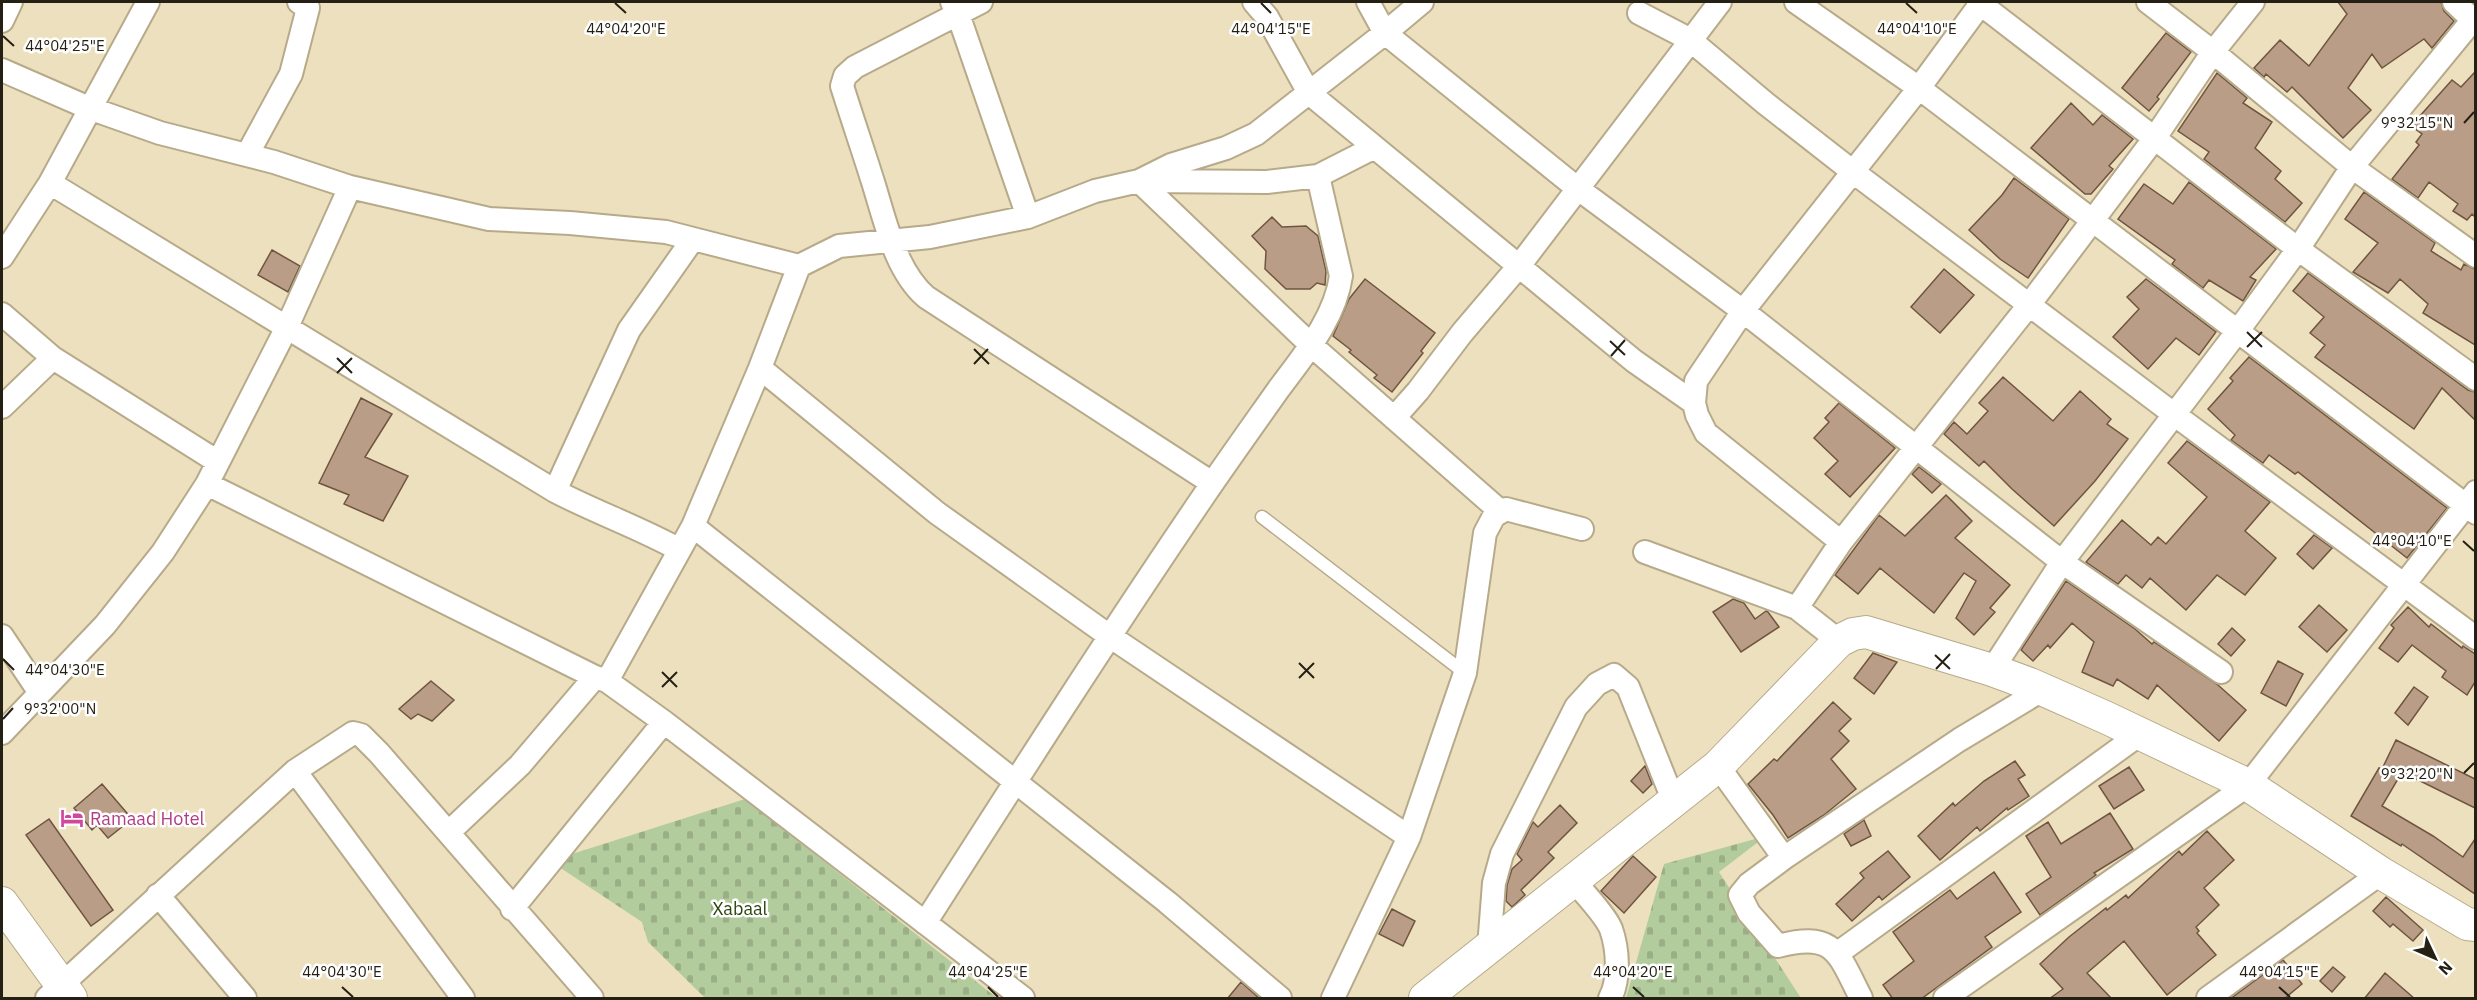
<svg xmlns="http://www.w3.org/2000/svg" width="2477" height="1000" font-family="'IBM Plex Sans',sans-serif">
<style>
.cemetery{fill:url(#cemetery-stones)}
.building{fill:#ba9d87;stroke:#6f5540;stroke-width:1.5}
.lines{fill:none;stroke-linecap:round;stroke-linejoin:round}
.lane-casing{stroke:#b7aa8a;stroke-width:15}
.street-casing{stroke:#b7aa8a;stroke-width:26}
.secondary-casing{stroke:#b7aa8a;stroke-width:34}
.lane{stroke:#fff;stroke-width:12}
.street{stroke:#fff;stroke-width:22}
.secondary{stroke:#fff;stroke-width:32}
.ticks{fill:none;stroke:#252014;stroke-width:2}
.labels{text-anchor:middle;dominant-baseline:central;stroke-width:5;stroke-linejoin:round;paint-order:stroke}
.hotel-label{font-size:18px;fill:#b23c85;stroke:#fff;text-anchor:start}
.park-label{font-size:18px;fill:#2d4610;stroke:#fff}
.ticks-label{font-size:15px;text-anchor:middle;fill:#252014;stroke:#fff;stroke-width:5;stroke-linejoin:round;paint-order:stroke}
</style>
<defs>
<pattern id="cemetery-stones" width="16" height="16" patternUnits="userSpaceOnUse" patternTransform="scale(1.5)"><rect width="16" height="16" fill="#b3cc9e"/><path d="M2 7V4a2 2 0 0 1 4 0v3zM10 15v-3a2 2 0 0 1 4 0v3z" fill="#9aaf87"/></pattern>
</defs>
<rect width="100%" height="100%" fill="#ede0be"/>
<path class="cemetery" d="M745,799L997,998H705L648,942L642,922L550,861Z
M1766,836L1719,872L1801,998H1626L1664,864Z"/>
<path class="building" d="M2338,2H2441L2444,11L2454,21L2432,48L2424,39L2382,68L2372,54L2348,88L2371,110L2343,138L2292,87L2287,92L2266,74L2264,77L2254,68L2280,40L2309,66L2347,14Z
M2166,33L2191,52L2157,97L2159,99L2149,111L2122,88Z
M2475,72V217L2472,214L2467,220L2453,211L2458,204L2429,182L2418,198L2392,179L2419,145L2416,142L2422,134L2411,126L2452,80L2461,87Z
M2217,73L2247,98L2243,103L2272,122L2255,148L2281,171L2275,179L2302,203L2285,222L2204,159L2209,152L2178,131Z
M2071,103L2093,125L2102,115L2133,139L2109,166L2113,169L2091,194H2085L2031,148Z
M2014,178L2069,219L2028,278L2000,259L1969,230L2002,195Z
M2189,182L2276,249L2250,277L2256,280L2243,301L2209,280L2203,288L2172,264L2175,260L2118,219L2144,184L2173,204Z
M2364,192L2435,243L2431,251L2461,270L2464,264L2475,269V345L2423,313L2428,304L2400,279L2388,293L2353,272L2378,243L2345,219Z
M1272,217L1282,227L1306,226L1318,236L1326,271L1325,285L1317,283L1310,289H1286L1265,269L1266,251L1252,236Z
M272,250L300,266L288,292L258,275Z
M1944,269L1974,295L1940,333L1911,307Z
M2308,273L2468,390L2475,392V420L2442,388L2414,429L2315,357L2325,345L2310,333L2324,317L2293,291Z
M1365,279L1435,333L1421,351L1423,353L1392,392L1374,378L1377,375L1349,352L1351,350L1333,336L1349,299Z
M2146,279L2216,332L2199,355L2176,338L2148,369L2113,337L2139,309L2127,297Z
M2249,357L2447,508L2407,558L2298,472L2295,474L2269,455L2263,463L2231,440L2235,435L2208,409L2233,381L2230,378Z
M2003,377L2053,421L2080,391L2111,419L2107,424L2128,439L2095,481L2054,526L2012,489L1984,461L1979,466L1944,434L1954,422L1967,434L1988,411L1979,403Z
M361,398L392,414L365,457L408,476L383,521L344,504L349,495L319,483Z
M1839,403L1895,448L1850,497L1825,474L1838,461L1814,438L1829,422L1825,418Z
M2187,441L2270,502L2245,531L2276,558L2245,595L2217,575L2186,610L2150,578L2142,588L2126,575L2118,584L2086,562L2122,520L2151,545L2158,537L2166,544L2207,497L2168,463Z
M1919,467L1941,484L1932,493L1912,474Z
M1946,495L1972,521L1955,538L2010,585L1990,608L1995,612L1974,635L1956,618L1976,581L1964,573L1934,613L1880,568L1858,594L1835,575L1879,515L1905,536Z
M2314,535L2332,548L2313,569L2297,554Z
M2066,581L2135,629L2152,644L2154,642L2218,685L2246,710L2219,741L2157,685L2148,699L2117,679L2113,686L2082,672L2094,642L2072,623L2050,648L2048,645L2033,661L2021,650Z
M1733,599L1744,603L1755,619L1766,611L1768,612L1779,627L1741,652L1713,612Z
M2319,605L2347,630L2327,652L2299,627Z
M2408,607L2429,627L2431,624L2462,648L2463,646L2475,654V682L2467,695L2442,677L2446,671L2412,645L2398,662L2379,648L2394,628L2391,625Z
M2232,628L2245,640L2231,656L2218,644Z
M1873,653L1897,662L1874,694L1854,678Z
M2278,661L2303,674L2286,706L2261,693Z
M431,681L454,700L432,721L418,714L411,719L399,709Z
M2414,687L2428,697L2408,725L2395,713Z
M1833,702L1851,719L1839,731L1849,741L1831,759L1856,789L1824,815L1788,838L1773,815L1748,784L1774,759L1777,761Z
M2396,740L2475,779V808L2402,772L2382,806L2433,836L2463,857L2475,839V894L2402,844L2401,846L2351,816L2379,768L2382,769Z
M2015,761L2025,775L2018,779L2029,796L2008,810L2007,808L1980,831L1977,827L1940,860L1918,836L1953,803L1955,806L1984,781Z
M1645,766L1652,784L1643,793L1631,781Z
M2129,767L2144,790L2114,809L2099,786Z
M102,784L132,819L108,838L97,825L92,830L74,808Z
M1560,805L1577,823L1548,852L1554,858L1521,890L1525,895L1512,907L1506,901L1507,885L1512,869L1522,860L1517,854L1533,822L1538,827Z
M2110,813L2133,849L2094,873L2096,875L2040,915L2026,894L2051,877L2026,836L2048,822L2061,844Z
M49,819L113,910L91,926L26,835Z
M1864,820L1871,836L1851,846L1844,834Z
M2207,831L2234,860L2204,888L2219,905L2196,927L2199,931L2197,933L2216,955L2167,995L2124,941L2087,973L2112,999H2049L2063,989L2040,964L2069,937L2106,908L2107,910L2126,895L2128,898L2179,851L2182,855Z
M1888,851L1910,877L1882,900L1879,896L1852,921L1836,904L1864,878L1860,873Z
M1633,856L1656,877L1624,913L1601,891Z
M1994,872L2021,912L1985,937L1992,947L1921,999H1893L1883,985L1914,961L1893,932L1950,890L1957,899Z
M2386,897L2423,930L2413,941L2393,924L2390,927L2373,911Z
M1392,909L1415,921L1403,946L1379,934Z
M2283,960L2302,984L2284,999H2230Z
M2333,967L2345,977L2332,992L2320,981Z
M2385,973L2415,999H2364Z
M1241,982L1260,999H1227Z"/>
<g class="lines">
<g class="lane-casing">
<path id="lane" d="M1262,517L1465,673"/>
</g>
<g class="street-casing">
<path id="street" d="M952,2L958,14L1028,217
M981,2L855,67L845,76L842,86C852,118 863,150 873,182C885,220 895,270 926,297L1212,483
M1254,2L1267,17L1309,93L1634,361L1694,403
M1368,2L1385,33L1577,188L1743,311L2062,562L2221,672
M1796,2L1919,88L2476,513
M1978,2L2298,249L2476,379
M2148,2L2213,52L2352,167L2476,256
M2454,2L2473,20
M1639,13L1689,39L1765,103L1852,171L2175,415L2476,638
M2,21L11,2
M2,70L89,108L160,133L274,162L350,187L489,219L570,223L666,232L799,266L839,246L930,237L1028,217L1095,191L1139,181L1171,165L1226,148L1256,134L1385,33L1422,2
M247,155L291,74L308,8L299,2
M1139,181L1311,345L1500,511
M1144,181L1267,182L1318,176L1373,148
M50,183L555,491C595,512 638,527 678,549
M2,257L50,183L148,2
M2,314L53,358L218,462
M760,368L937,513L1108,635L1409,837
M2,407L53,358
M1394,418L1418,391L1462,333L1519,266L1720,2
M207,484L595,677L607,681L664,722L1023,998
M555,491L629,330L693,239
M693,526L1167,902L1280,998
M1841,542L1706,433L1697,415L1694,403L1696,381L1743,311L1919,88L1982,2
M1645,552L1797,608
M2,636L40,693
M1839,641L1797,608L1841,542L2029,305L2154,139L2213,52L2253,2
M1992,670L2062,562L2237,332L2298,249L2352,167L2476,16
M607,681L693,526L760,368L799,266
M2,733L105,625L163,552L207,484L287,327L350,187
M1718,766L1784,858L1749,884L1740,895L1749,913L1778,946C1835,931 1838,953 1861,998
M295,771L463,998
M449,832L520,765L595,677
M1784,858L1959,740L2042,690
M1574,880C1584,894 1605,914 1611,929C1618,949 1620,980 1610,998
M158,895L245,998
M512,909L664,722
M925,923C1017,779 1109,635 1205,494C1229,459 1254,424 1278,390C1303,356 1335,319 1341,276L1318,176
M1489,947L1494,883L1502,854L1576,707L1597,684L1614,675L1628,687L1674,802
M1838,953L2140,734
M47,998L295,771L353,733L361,735L379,753L592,998
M1333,998L1409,837L1465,673L1485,533L1494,516L1506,509L1582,529
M1945,998L2248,785L2476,492
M2208,998L2381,873"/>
</g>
<g class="secondary-casing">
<path id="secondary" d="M2,903L71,998
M1425,998L1718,766L1839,641L1853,634L1866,632L1992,670L2030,684L2107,718L2248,785L2381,873L2467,924L2476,925"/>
</g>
<use href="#lane" class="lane"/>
<use href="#street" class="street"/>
<use href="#secondary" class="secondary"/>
</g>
<path class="ticks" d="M615,3L626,13M1261,3L1271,13M1906,3L1917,13M3,36L14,46M2464,123L2474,112M2247,332L2262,347M1610,341L1625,355M2247,347L2262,332M974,349L989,364M1611,356L1625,340M337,358L352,373M974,364L988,349M337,373L352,358M2463,541L2474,551M1935,655L1950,669M3,659L14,670M1299,663L1314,678M1936,669L1950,654M662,672L677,687M1299,678L1314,663M662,687L677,672M3,719L13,708M2464,773L2474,763M342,987L353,997M988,987L998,997M1633,987L1644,997M2279,987L2290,997"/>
<defs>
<g id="hotel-bare" transform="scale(1.8)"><path d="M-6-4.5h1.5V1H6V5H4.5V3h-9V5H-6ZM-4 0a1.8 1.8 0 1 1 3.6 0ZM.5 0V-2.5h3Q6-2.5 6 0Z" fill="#d1479c" stroke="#fff" stroke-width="2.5" paint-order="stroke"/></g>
</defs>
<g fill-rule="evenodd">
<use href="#hotel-bare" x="72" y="818"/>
</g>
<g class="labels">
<g class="hotel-label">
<text x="90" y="818">Ramaad Hotel</text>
</g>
<g class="park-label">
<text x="740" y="908">Xabaal</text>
</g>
</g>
<g class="ticks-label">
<text x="626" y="34">44°04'20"E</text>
<text x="1271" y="34">44°04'15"E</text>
<text x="1917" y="34">44°04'10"E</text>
<text x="65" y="51">44°04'25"E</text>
<text x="2417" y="128">9°32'15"N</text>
<text x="2412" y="546">44°04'10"E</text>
<text x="65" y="675">44°04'30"E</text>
<text x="60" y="714">9°32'00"N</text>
<text x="2417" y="779">9°32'20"N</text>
<text x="342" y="977">44°04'30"E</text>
<text x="988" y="977">44°04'25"E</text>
<text x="1633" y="977">44°04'20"E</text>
<text x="2279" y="977">44°04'15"E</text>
</g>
<rect width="2477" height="1000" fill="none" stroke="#252014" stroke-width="6"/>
<g transform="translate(2435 958) rotate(134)" stroke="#ffffff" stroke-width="4.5" paint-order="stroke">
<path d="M0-4.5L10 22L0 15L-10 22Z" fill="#252014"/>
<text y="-9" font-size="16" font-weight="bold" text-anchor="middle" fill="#252014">N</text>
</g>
</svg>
